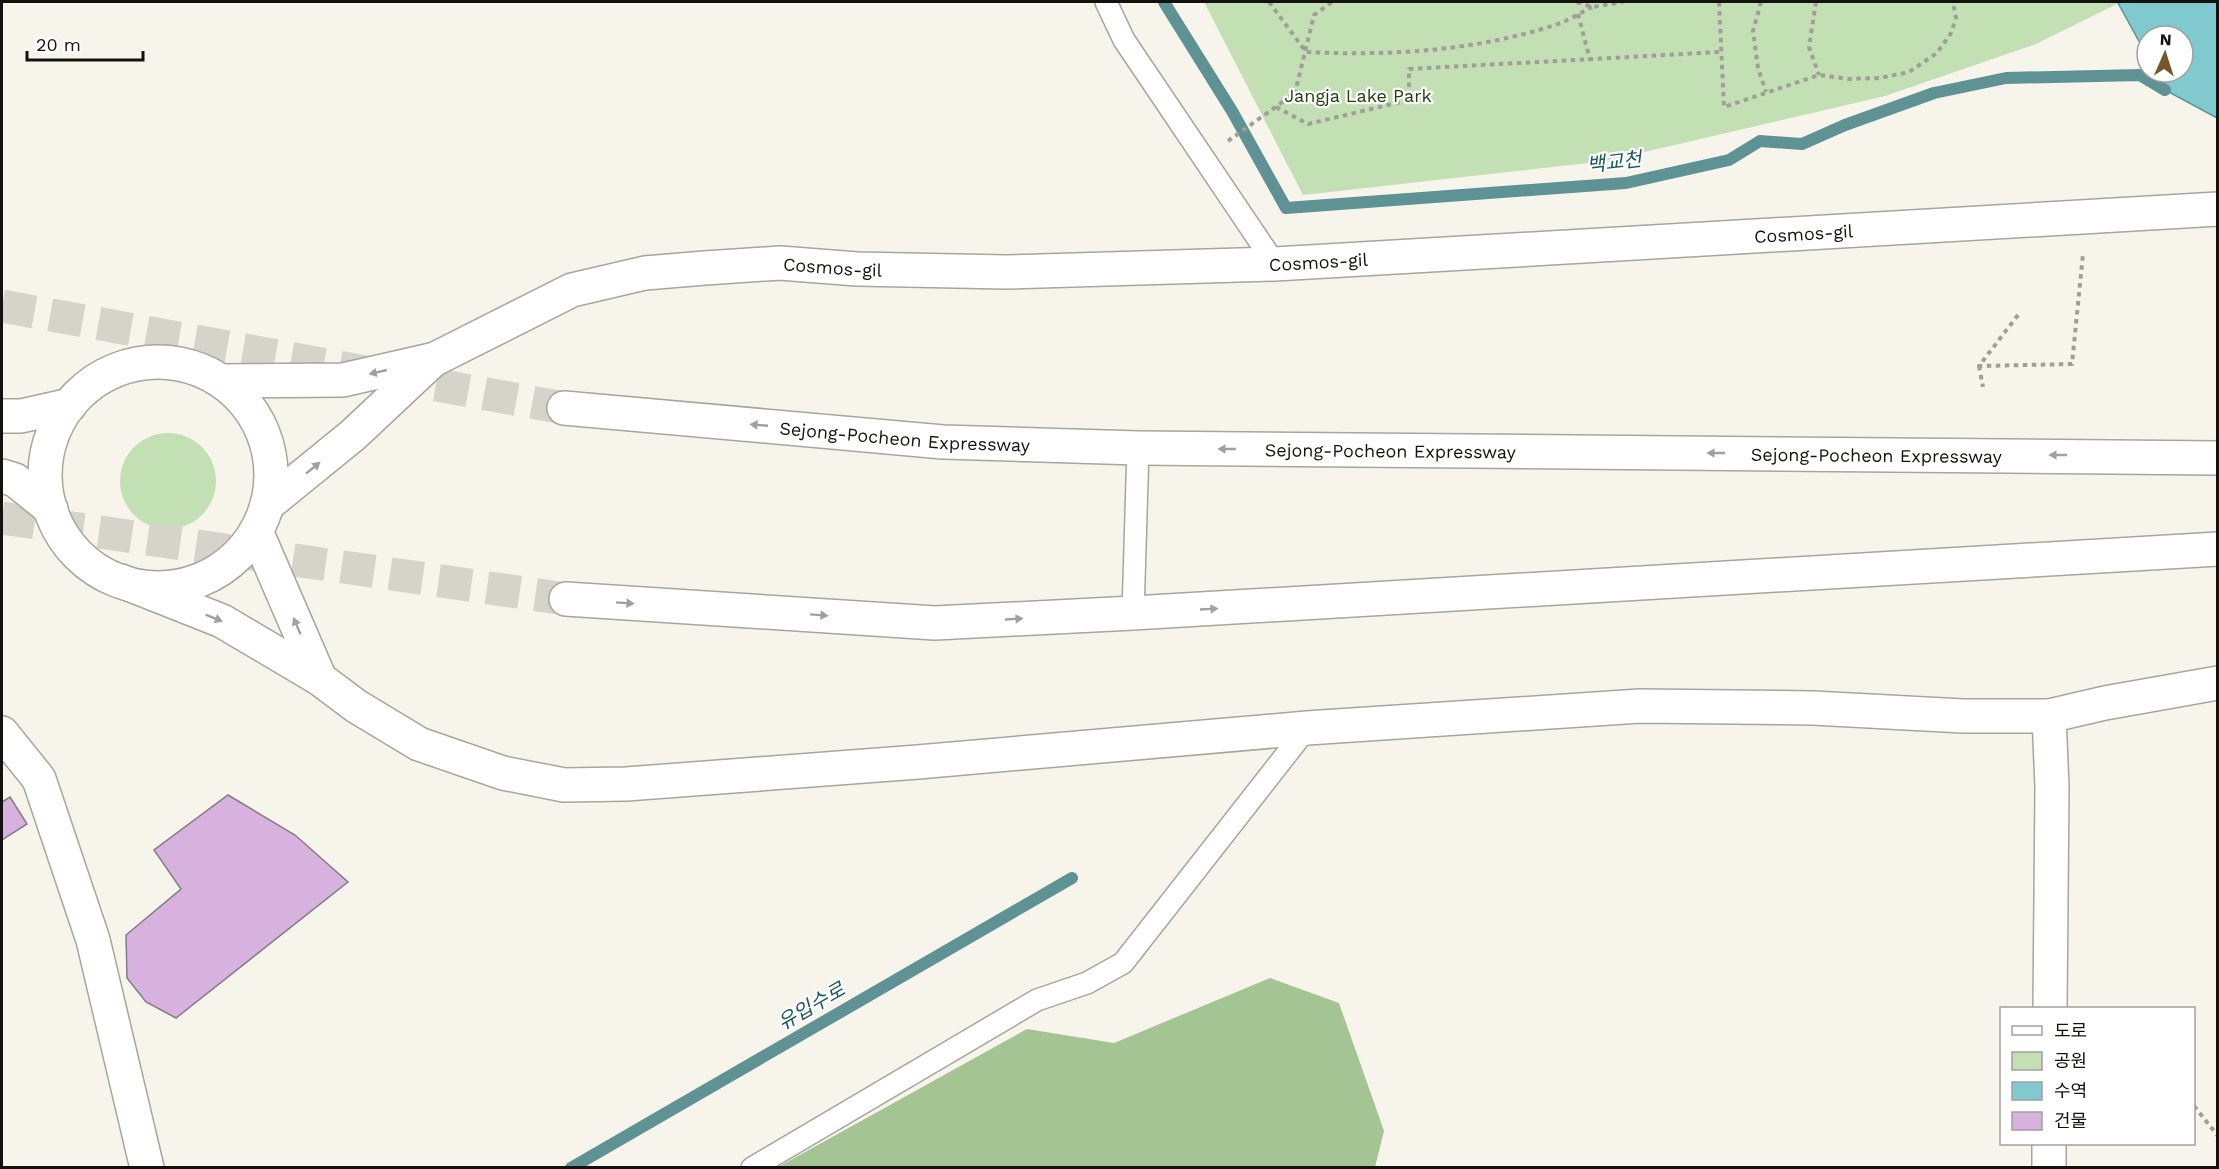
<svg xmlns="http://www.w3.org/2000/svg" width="2219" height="1169" font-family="'Work Sans','Noto Sans KR',sans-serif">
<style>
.green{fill:#c3e0b4}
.forest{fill:#a5c494}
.water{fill:#7fc9cf;stroke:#5f9295;stroke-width:1.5}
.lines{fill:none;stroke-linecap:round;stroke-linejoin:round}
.stream{stroke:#5f9295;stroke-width:12}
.building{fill:#d8b2df;stroke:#827c83;stroke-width:1.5}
.motorway-tunnel{stroke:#d5d3ca;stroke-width:33;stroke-dasharray:33 16;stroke-linecap:butt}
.service-casing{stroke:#a8a69c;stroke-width:24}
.minor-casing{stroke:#a8a69c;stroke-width:36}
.motorway-casing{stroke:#a8a69c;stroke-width:36}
.path{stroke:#a09e97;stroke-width:4;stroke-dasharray:4.5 4.5;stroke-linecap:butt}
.service{stroke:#fff;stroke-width:21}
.minor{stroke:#fff;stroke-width:33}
.motorway{stroke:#fff;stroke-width:33}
.oneway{fill:#a1a09f}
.labels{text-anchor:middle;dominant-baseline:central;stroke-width:4.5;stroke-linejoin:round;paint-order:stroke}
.park-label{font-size:18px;fill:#213e0c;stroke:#fff}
.street-label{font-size:18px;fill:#13120f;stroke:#fff}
.water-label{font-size:20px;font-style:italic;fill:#1a595e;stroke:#fff}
</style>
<rect width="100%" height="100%" fill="#f7f5eb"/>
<path class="green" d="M1204,2H2121L2036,44L1885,96L1606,161L1303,195Z
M120 481a48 48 0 1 1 96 0a48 48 0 1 1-96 0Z"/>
<path class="forest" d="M1270,978L1339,1003L1384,1131L1375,1167H778L1027,1029L1114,1043Z"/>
<path class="water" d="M2121,2H2217V118L2165,90L2156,72H2183V36H2147V56L2118,3Z"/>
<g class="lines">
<path class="stream" d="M1164,2L1232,111L1286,208L1626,183L1729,160L1760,141L1802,144L1845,125L1934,93L2006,78L2140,75L2165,90
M571,1168L1072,878"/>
</g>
<path class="building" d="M228,795L295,835L348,882L176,1018L146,1002L127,978L126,935L181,889L154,850Z
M10,797L27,824L2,840V802Z"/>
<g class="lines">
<path class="motorway-tunnel" d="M2,306L564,408
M2,518L566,599"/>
<g class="service-casing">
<path id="service" d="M1106,2L1124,40L1275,264
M1133,613L1138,448
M752,1168L1037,1000L1087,983L1123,963L1307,728"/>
</g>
<g class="minor-casing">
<g id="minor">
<circle cx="158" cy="475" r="113"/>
<path id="s1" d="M222,381L343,380L435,359L572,290L645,273L705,268L780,263L857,269L1006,272L1275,264L2218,209"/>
<path d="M2,416H21L70,405"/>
<path d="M2,476L15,480L51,509"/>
<path d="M267,505L353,435L433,360"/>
<path d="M256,531L320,679"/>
<path d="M121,581L222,621L320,679L356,706L419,744L503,773L564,785L626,784L918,762L1307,728L1640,706L1813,708L1963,716H2049L2105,703L2218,683"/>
<path d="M2049,716L2052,787L2050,1008"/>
<path d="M2,733L39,779L93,940L147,1168"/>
<path d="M2049,1168V1144"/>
</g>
</g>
<g class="motorway-casing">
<g id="motorway">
<path id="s2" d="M564,408L943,442L1138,448L2218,458"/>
<path d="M566,599L935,623L1133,613L2218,549"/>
</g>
</g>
<path class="path" d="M1269,2L1306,52C1389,56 1476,51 1555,25C1568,21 1580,13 1592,7
M1577,2L1592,7L1623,2
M1719,2L1724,107L1819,75L1849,79L1880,78L1909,72L1937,53L1951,33L1956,18L1953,2
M1761,2L1753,31L1758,68L1766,92
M1816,2L1809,47L1819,75
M1578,14L1590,60
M1276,107L1308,124L1409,100V69L1721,52
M1228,141L1295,93L1314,15L1332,2
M2018,315L1979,366L2072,364L2083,254
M1979,366L1983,387
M2194,1106L2218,1136"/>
<use href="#service" class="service"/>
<use href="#minor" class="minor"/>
<use href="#motorway" class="motorway"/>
</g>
<defs><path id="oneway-solid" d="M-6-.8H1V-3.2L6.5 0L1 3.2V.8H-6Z" transform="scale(1.5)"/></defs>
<g class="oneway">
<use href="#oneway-solid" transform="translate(378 372) rotate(167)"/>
<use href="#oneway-solid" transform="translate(759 425) rotate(-175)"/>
<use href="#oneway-solid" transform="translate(1227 449) rotate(-180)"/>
<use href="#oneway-solid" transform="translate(1716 453) rotate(-180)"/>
<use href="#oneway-solid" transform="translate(2058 455) rotate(-180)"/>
<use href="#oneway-solid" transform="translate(313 468) rotate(-39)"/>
<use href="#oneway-solid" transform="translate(625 603) rotate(4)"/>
<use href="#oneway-solid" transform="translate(1209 609) rotate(-3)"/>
<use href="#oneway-solid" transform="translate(819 615) rotate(4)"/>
<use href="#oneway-solid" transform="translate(214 618) rotate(22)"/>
<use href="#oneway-solid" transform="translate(1014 619) rotate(-3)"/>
<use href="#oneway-solid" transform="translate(297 626) rotate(-113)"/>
</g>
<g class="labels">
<g class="park-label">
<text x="1358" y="95">Jangja Lake Park</text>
</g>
<g class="street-label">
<text stroke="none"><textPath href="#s1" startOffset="1604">Cosmos-gil</textPath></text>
<text stroke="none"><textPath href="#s1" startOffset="1118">Cosmos-gil</textPath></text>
<text stroke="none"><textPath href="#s1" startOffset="632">Cosmos-gil</textPath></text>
<text stroke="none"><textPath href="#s2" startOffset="342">Sejong-Pocheon Expressway</textPath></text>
<text stroke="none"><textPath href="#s2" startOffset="828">Sejong-Pocheon Expressway</textPath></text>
<text stroke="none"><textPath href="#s2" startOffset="1314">Sejong-Pocheon Expressway</textPath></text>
</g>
<g class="water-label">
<text transform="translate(1614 162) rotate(-7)">백교천</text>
<text transform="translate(811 1006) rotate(-30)">유입수로</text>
</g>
</g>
<rect width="2219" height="1169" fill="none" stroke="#13120f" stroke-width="6"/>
<rect x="2000" y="1007" width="195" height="138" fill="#ffffff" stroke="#a1a09f" stroke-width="1.5"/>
<rect x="2012" y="1026" width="30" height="9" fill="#ffffff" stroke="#a1a09f" stroke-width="1.5"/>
<text x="2054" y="1037" font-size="18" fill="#13120f">도로</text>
<rect x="2012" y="1052" width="30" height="18" fill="#c3e0b4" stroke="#a1a09f" stroke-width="1.5"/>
<text x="2054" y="1067" font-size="18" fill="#13120f">공원</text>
<rect x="2012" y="1082" width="30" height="18" fill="#7fc9cf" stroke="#a1a09f" stroke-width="1.5"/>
<text x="2054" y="1097" font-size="18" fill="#13120f">수역</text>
<rect x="2012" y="1112" width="30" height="18" fill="#d8b2df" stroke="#a1a09f" stroke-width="1.5"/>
<text x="2054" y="1127" font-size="18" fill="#13120f">건물</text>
<g transform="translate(2165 54) rotate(3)"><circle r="28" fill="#ffffff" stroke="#a1a09f" stroke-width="1.5"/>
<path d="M0-4.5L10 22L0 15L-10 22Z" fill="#74562a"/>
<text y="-9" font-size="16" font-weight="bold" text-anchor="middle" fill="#13120f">N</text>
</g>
<path d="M27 51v9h116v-9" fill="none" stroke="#13120f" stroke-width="3"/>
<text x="36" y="51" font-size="18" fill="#13120f" stroke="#ffffff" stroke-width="4.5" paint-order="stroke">20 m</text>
</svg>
